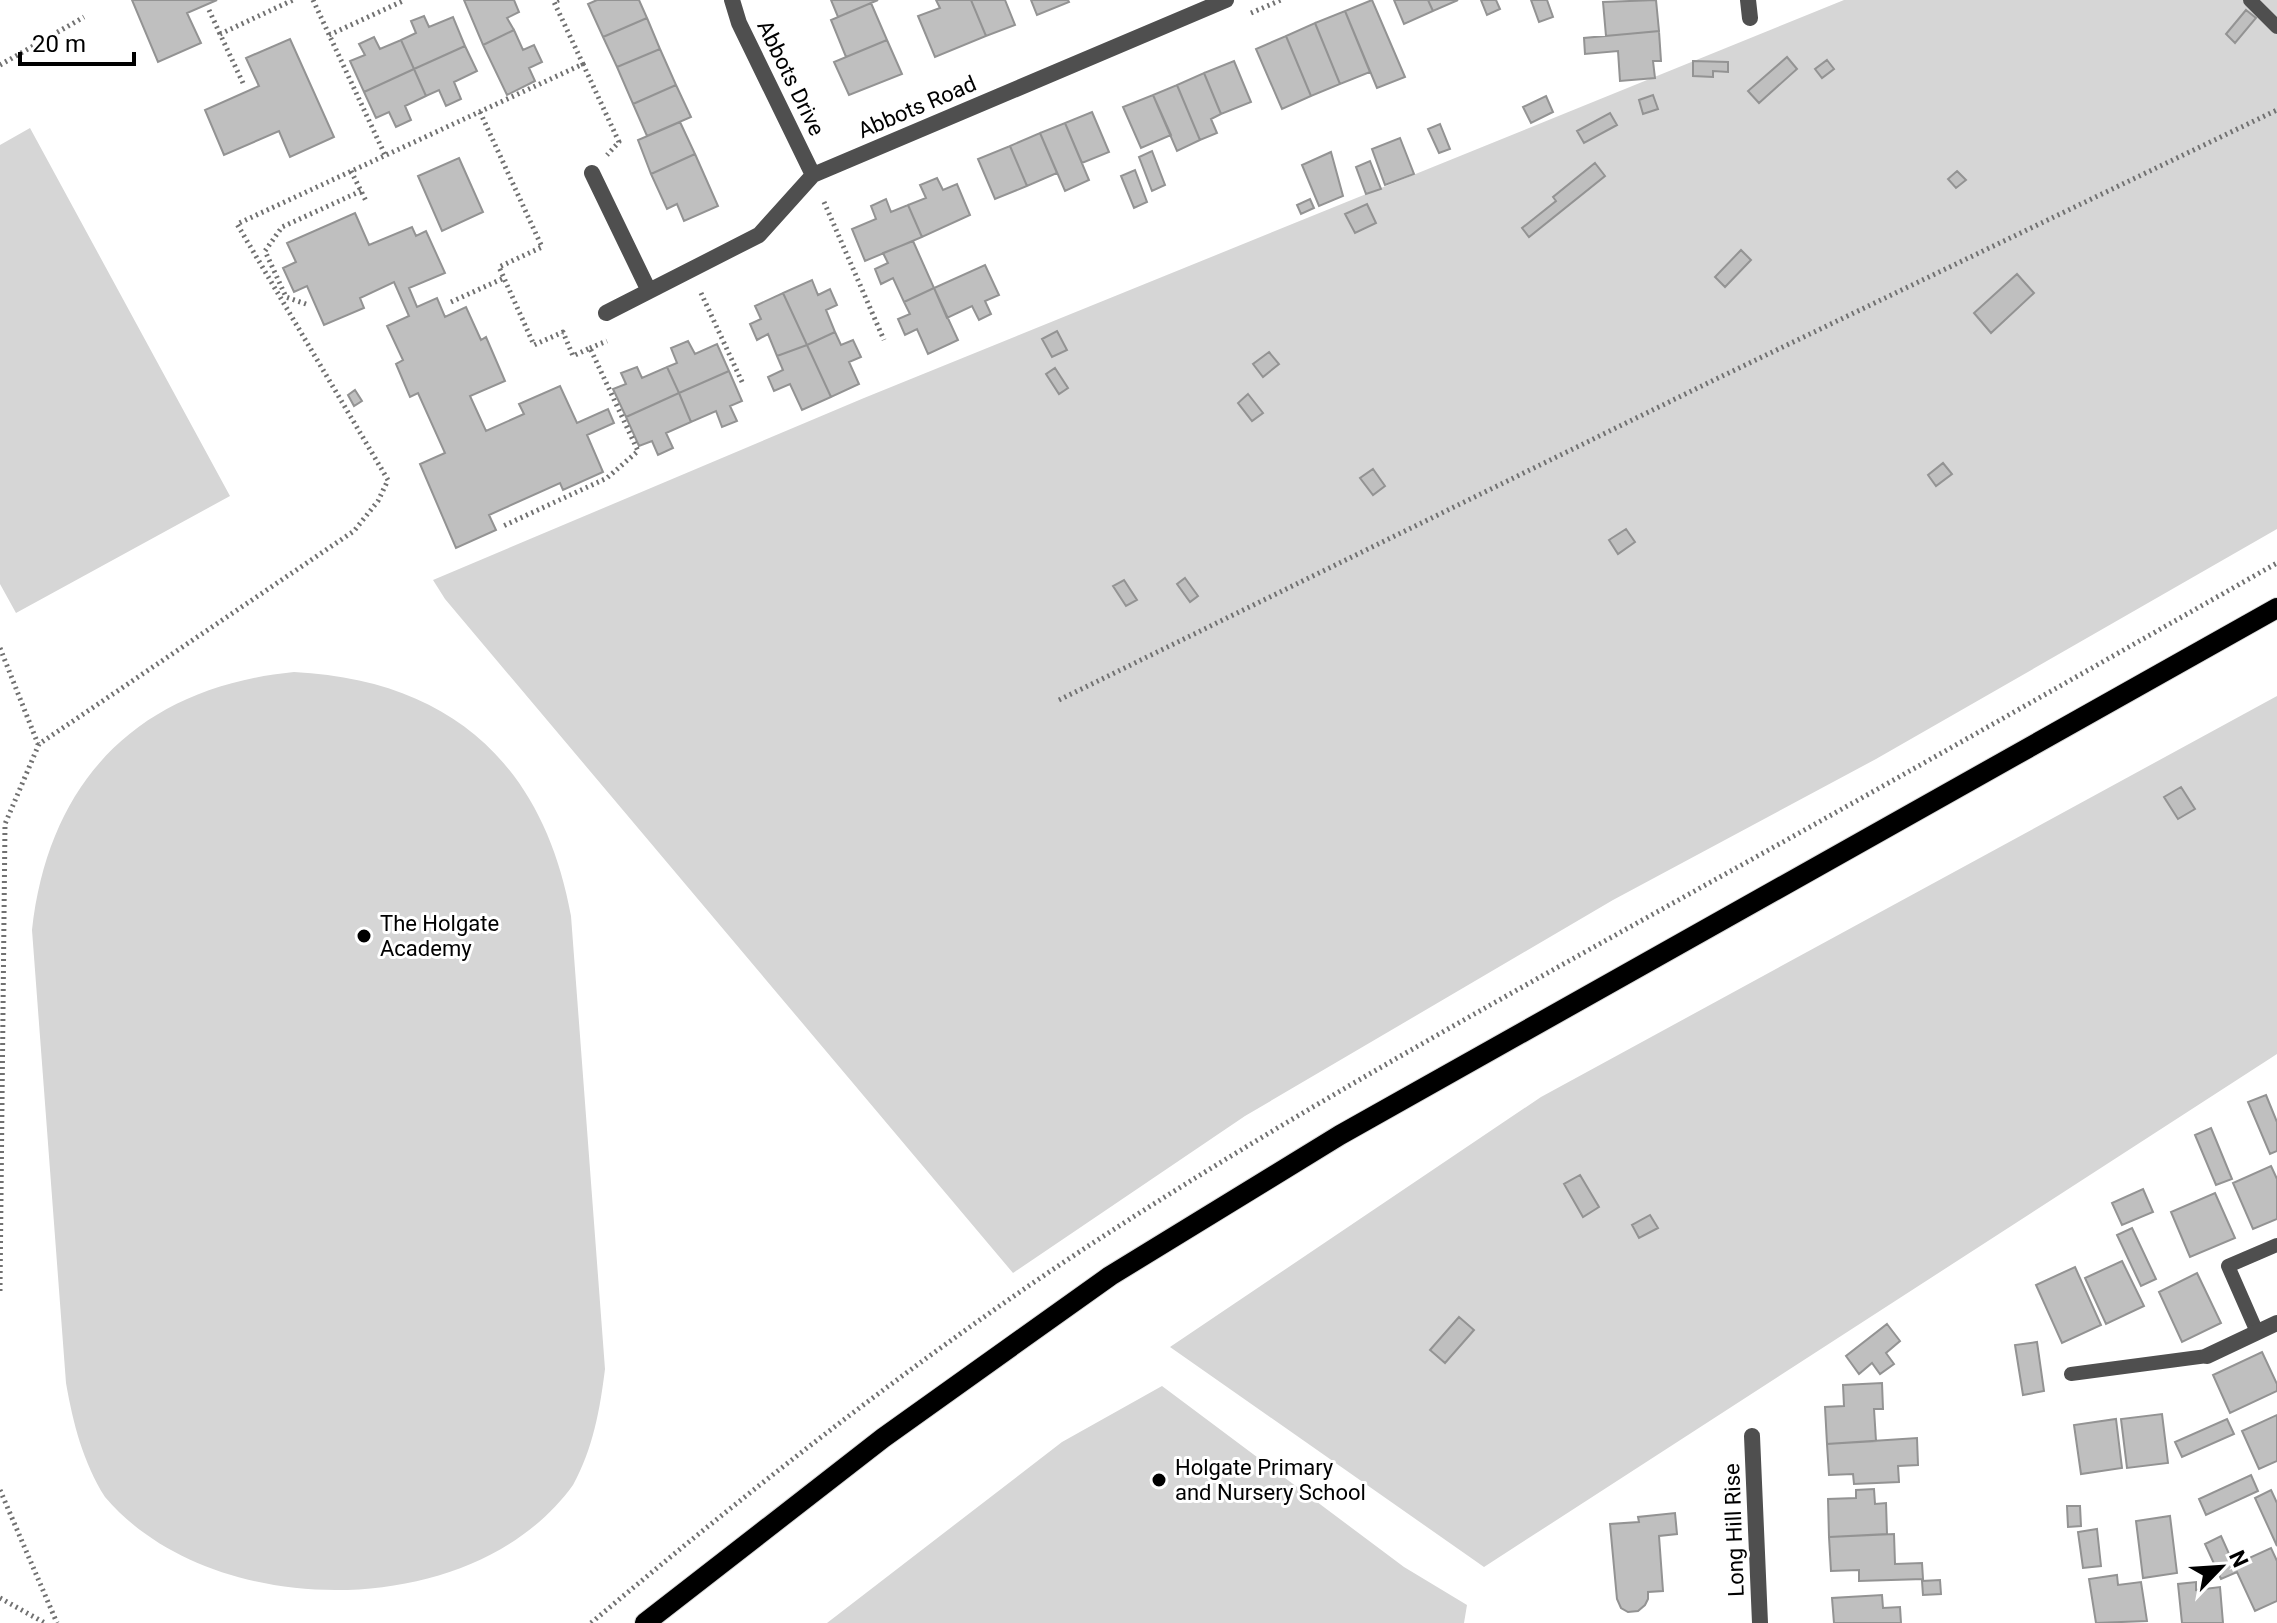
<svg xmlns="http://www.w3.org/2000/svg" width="2277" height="1623" font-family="Roboto,sans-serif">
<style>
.green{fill:#d6d6d6}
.building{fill:#bfbfbf;stroke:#939393;stroke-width:2}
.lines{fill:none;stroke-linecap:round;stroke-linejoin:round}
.primary-casing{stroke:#dbdbdb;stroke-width:22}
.path{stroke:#717171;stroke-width:5;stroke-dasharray:2 4;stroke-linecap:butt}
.service{stroke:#4f4f4f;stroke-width:14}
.minor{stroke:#4f4f4f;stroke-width:16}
.primary{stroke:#000;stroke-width:20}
.poi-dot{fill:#000;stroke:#fff;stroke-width:3}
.labels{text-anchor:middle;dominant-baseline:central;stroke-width:6;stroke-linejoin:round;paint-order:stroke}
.street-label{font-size:22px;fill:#000;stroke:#fff}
.poi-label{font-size:22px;fill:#000;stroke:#fff;text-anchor:start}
</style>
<rect width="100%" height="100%" fill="#fff"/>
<path class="green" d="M1844,0H2277V529L1876,759L1613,900L1245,1116L1013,1273L445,599L433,580L864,398Z
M30,128L230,496L16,613L0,584V145Z
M294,672C450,680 543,763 571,916L605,1369C600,1409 593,1449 573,1485C474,1623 212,1623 105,1497C83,1462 73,1423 66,1383L32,930C49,777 142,687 294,672Z
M2277,696V1054L1484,1567L1170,1347L1541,1097Z
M1162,1386L1404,1567L1467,1605L1464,1623H827L1062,1442Z"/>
<path class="building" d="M132,0H217L187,13L201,43L158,62Z
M464,0H514L519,12L507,18L514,30L483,45Z
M597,0H639L647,18L603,37L588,4Z
M831,0H878L838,17Z
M936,0H971L986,36L935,57L918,16L940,8Z
M971,0H1005L1015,25L986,36Z
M1031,0H1068L1069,2L1037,15Z
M1372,0L1405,77L1377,88L1345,11Z
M1394,0H1428L1433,11L1404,24Z
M1428,0H1458L1433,11Z
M1481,0H1496L1500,9L1487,15Z
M1531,0H1547L1553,17L1539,22Z
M1656,0L1659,31L1606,36L1603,2Z
M871,3L887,40L846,57L831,20Z
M2246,10L2256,18L2235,43L2226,34Z
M1345,11L1370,72L1340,84L1315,23Z
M424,16L429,27L453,17L465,46L414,69L401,40L416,33L411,21Z
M647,18L660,49L617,67L603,37Z
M1315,23L1340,84L1311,96L1286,36Z
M514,30L523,50L534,45L542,62L529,68L535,81L507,95L483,45Z
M1659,31L1661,61H1653L1655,78L1620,81L1618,51L1585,54L1584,38Z
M1286,36L1311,96L1282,109L1256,49Z
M374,37L380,49L401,40L414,69L364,92L350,61L365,55L359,44Z
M290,39L334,137L290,157L279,131L224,155L205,110L259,86L246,58Z
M887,40L902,74L849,95L834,62Z
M465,46L477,71L454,82L461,99L446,106L439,90L426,96L414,69Z
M660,49L676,85L633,104L617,67Z
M1787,57L1797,69L1759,103L1748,91Z
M1827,60L1834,69L1822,78L1815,69Z
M1234,61L1251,102L1221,114L1204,73Z
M1693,61L1728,62V72L1713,71V77L1693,76Z
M414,69L426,96L405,106L411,120L396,127L389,112L376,118L364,92Z
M1204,73L1221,114L1211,119L1217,133L1200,140L1177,85Z
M676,85L691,117L647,136L633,104Z
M1177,85L1200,140L1177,151L1153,95Z
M1153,95L1171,135L1141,148L1123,107Z
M1653,95L1658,109L1643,114L1639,100Z
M1546,96L1553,112L1531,123L1523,107Z
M1092,112L1109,152L1082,163L1065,123Z
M1610,113L1617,125L1584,143L1577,131Z
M680,122L695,154L651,174L638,140Z
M1065,123L1089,180L1065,191L1040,133Z
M1440,124L1450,149L1439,153L1428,129Z
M1040,133L1057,173L1027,186L1010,146Z
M1400,138L1414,174L1385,185L1372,149Z
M1010,146L1027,186L995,199L978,159Z
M1152,151L1165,185L1152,191L1139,157Z
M1331,152L1343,196L1319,206L1302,165Z
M695,154L718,206L684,221L677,204L667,209L651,174Z
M459,158L483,212L442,231L418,176Z
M1370,161L1381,189L1366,194L1356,167Z
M1595,163L1605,176L1529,237L1522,228L1556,201L1553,197Z
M1135,170L1147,202L1134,208L1121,176Z
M1957,171L1966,180L1956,188L1948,179Z
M937,178L943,190L957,184L970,215L922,237L908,205L926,198L920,185Z
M886,199L891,212L908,205L922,237L865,261L852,229L876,219L871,206Z
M1310,199L1314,208L1301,214L1297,205Z
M1367,204L1376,223L1355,233L1345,214Z
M355,213L369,245L412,227L416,236L426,231L445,273L409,288L417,307L437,298L445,317L466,307L481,340L486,337L505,381L470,396L486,431L524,414L519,404L560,386L577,423L608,409L614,423L587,435L603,472L563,490L560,483L489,515L496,530L456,548L420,464L445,453L418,393L410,397L396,364L403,360L387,326L409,316L394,282L360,298L364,308L324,325L307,286L294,292L283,268L296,262L287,243Z
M913,241L934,288L904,302L893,278L881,284L875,269L888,263L883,253Z
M1741,250L1751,260L1725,287L1715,277Z
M985,265L999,295L985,301L991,314L979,320L972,306L947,318L934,288Z
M2017,274L2034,293L1991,333L1974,313Z
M812,280L818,295L830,289L837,305L826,310L835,332L807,345L783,293Z
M934,288L958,340L928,354L917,329L905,335L898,319L910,314L904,302Z
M783,293L807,345L777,356L768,334L757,340L750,324L761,319L755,306Z
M1057,331L1067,350L1052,357L1042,339Z
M835,332L841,345L853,340L861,357L849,362L859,384L831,397L807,345Z
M688,341L695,354L717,344L729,371L679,393L667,367L677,363L671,348Z
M807,345L831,397L802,410L790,384L774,391L768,377L783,370L777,356Z
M1269,352L1279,364L1263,377L1253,364Z
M637,367L642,378L667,367L679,393L626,417L613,389L626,384L621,373Z
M1055,368L1068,388L1059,394L1046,374Z
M729,371L742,401L730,406L737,421L722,427L716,411L691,422L679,393Z
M355,390L362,401L354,406L348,395Z
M679,393L691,422L666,433L673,448L658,455L652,441L639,446L626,417Z
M1248,394L1263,413L1252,421L1238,403Z
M1943,463L1952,474L1936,486L1928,475Z
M1373,469L1385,486L1373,495L1360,478Z
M1626,529L1635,542L1618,554L1609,540Z
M1185,578L1198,596L1190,602L1177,584Z
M1124,580L1137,600L1126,606L1113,586Z
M2181,787L2195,809L2178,819L2164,797Z
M2266,1095L2277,1122V1151L2270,1154L2248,1102Z
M2211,1128L2232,1179L2216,1185L2195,1135Z
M2271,1166L2277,1179V1219L2253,1229L2233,1183Z
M1580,1175L1599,1207L1583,1217L1564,1184Z
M2143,1189L2153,1212L2122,1225L2112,1203Z
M2215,1193L2235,1238L2190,1257L2171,1212Z
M1650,1215L1658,1228L1639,1238L1632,1225Z
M2132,1228L2156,1279L2141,1286L2117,1235Z
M2122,1261L2144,1306L2106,1324L2085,1278Z
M2075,1267L2101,1325L2062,1343L2036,1285Z
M2197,1273L2221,1323L2182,1342L2159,1292Z
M1459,1317L1474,1330L1445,1363L1430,1350Z
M1887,1324L1900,1341L1886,1353L1894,1364L1880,1374L1872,1363L1859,1374L1846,1356Z
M2037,1342L2044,1391L2023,1395L2015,1345Z
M2262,1352L2277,1384V1391L2230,1413L2213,1375Z
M1882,1383L1883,1409H1874L1876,1441L1827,1444L1825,1407L1844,1406L1843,1385Z
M2162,1414L2168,1463L2127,1468L2121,1419Z
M2277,1415V1461L2259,1469L2242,1431Z
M2116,1419L2122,1468L2081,1474L2074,1425Z
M2227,1419L2234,1434L2182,1457L2175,1442Z
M1917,1438L1918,1465L1898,1466L1899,1482L1854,1484L1853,1474L1829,1475L1827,1444Z
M2251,1475L2258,1491L2206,1515L2199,1499Z
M1874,1489L1875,1504L1886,1503L1887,1534L1829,1537L1828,1499L1856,1498V1490Z
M2271,1490L2277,1503V1546L2255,1498Z
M2067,1506H2080L2081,1526L2068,1527Z
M1675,1513L1677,1534L1659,1536L1663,1591L1648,1592V1599L1645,1605L1638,1611L1628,1612L1621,1608L1617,1599L1610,1524L1639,1522L1638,1517Z
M2170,1516L2177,1573L2143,1578L2136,1521Z
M2097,1529L2101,1566L2083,1568L2078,1532Z
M1894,1534L1895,1564L1922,1563L1923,1579L1859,1581V1570L1831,1571L1829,1537Z
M2221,1536L2234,1565L2271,1548L2277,1561V1601L2255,1611L2237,1572L2221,1579L2205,1544Z
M2117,1575L2118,1585L2141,1582L2147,1621L2096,1623L2089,1579Z
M1940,1580L1941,1594L1923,1595L1922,1581Z
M2196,1582V1590L2220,1587L2223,1623H2182L2178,1584Z
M1882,1595L1883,1608L1900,1607L1901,1623H1834L1832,1598Z"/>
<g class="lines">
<g class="primary-casing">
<path id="primary" d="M645,1623L883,1438L1110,1276L1340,1135L2277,608"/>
</g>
<path class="path" d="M313,0L385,155
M209,10L220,34
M1251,13L1281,0
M329,35L405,0
M583,64L619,142L607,155
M0,65L84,17
M243,83L220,34L293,0
M480,112L542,247L499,267L534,345L563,332L573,356L590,348L638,451L607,478L501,527
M351,171L366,201
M824,202L884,340
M701,293L743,384
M451,302L504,278
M306,304L286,297L265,251L282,227L361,191
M590,348L607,341
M0,648L38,744
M1059,700L1714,380L2277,110
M0,1291L5,824L39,744L354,531L378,501L388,480L237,224L583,64L554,2L559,0
M0,1490L57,1623
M0,1598L45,1623
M591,1623C742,1496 897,1374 1061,1264C1270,1125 1490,1005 1709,883C1899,778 2088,670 2277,563"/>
<path class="service" d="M2250,0L2277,27
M2257,1332L2228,1266L2277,1245
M2071,1374L2207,1356"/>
<path class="minor" d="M732,0L739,23L813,175
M1748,0L1750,18
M592,173L649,291
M606,313L759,235L813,175L1226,0
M2207,1356L2277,1323
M1752,1436L1760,1623"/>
<use href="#primary" class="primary"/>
</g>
<g class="poi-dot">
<circle cx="364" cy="936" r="8"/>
<circle cx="1159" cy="1480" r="8"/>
</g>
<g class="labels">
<g class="street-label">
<text transform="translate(791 78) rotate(64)">Abbots Drive</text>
<text transform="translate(917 107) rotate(-23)">Abbots Road</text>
<text transform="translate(1734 1530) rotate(-92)">Long Hill Rise</text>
</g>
<g class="poi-label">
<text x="380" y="923">The Holgate<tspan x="380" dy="25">Academy</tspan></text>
<text x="1175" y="1467">Holgate Primary<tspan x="1175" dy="25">and Nursery School</tspan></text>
</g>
</g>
<g transform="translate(2221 1567) rotate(65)" stroke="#ffffff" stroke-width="6" paint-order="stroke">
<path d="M0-6L14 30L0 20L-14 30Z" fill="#000000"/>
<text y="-12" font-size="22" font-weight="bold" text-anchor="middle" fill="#000000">N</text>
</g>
<path d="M20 52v12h114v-12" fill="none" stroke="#000000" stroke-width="4"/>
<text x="32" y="52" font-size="24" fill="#000000" stroke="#ffffff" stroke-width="6" paint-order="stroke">20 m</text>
</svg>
